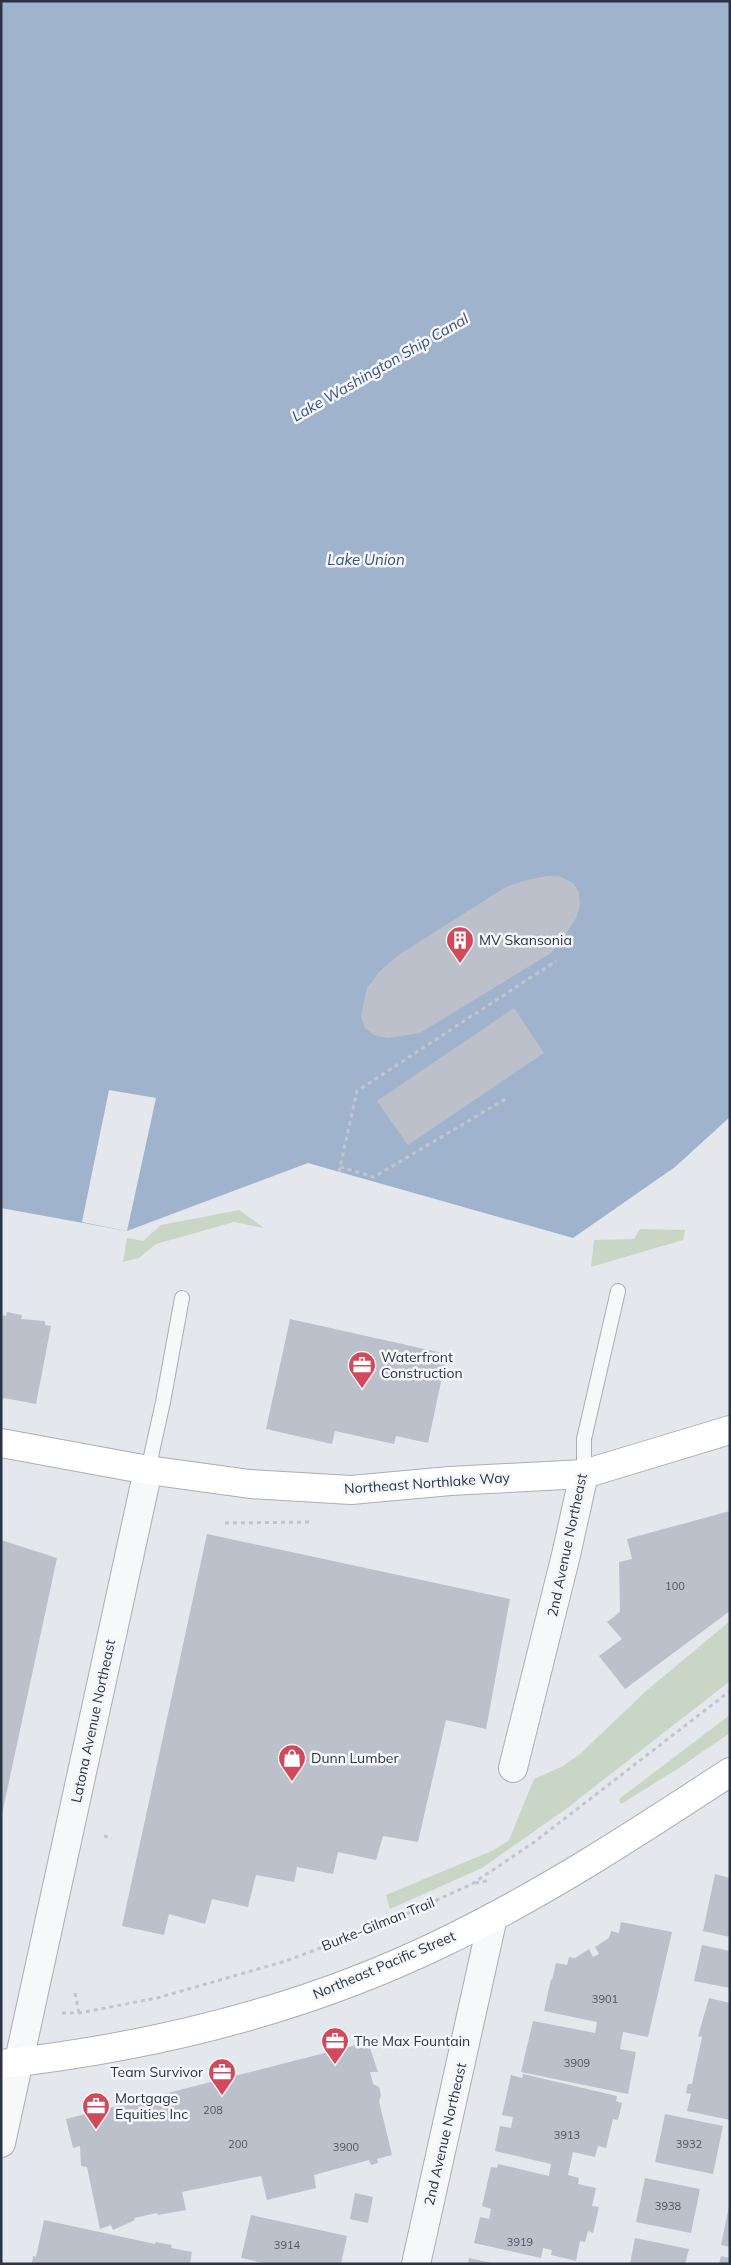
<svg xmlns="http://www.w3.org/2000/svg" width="731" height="2265" font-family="Mulish,sans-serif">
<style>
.green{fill:#c9d6c5}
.water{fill:#9fb4cc}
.pier{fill:#e4e7ec}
.building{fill:#bbc0ca}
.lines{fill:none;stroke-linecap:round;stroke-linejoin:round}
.lane-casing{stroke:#a9aeb7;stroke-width:16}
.street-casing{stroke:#a9aeb7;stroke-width:30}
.secondary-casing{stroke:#a9aeb7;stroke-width:30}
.path{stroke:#c2c5cb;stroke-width:3;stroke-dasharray:4 4;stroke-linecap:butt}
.lane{stroke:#f7f8fa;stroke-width:14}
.street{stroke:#f7f8fa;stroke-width:28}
.secondary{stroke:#fff;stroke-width:28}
.labels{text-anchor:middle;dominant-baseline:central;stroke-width:5;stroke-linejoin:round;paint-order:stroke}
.number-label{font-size:11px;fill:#4f5766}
.poi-label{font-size:14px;fill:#2b3445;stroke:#f4f6f9;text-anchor:start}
.street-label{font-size:14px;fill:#2b3445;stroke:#f4f6f9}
.water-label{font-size:15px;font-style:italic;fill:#34527a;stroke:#f4f6f9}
</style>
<rect width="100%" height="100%" fill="#e4e7ec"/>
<path class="green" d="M239,1210L264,1228L234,1222L156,1244L139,1258L123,1262L127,1238L143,1241L161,1225Z
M640,1229L685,1230L683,1240L591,1267L594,1240L634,1239Z
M730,1621V1681L566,1809L482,1868L390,1909L386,1895L494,1850L509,1840L534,1779L563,1766L580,1754L646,1691Z
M730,1715V1733L679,1768L621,1804L619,1799Z"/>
<path class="water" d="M1,1H730V1117L675,1167L573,1238L308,1163L127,1231L1,1208Z"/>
<path class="pier" d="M109,1090L156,1098L127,1231L82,1222Z"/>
<path class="building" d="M547,876H559L573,883L579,892L580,905L576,918L563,939L551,953L420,1033L388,1038L374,1035L365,1028L361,1016L367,988L379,972L397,956L506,887L527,880Z
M514,1008L544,1053L408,1145L377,1101Z
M7,1312L22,1315L21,1319L45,1321V1325L51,1326L36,1404L4,1398L1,1401V1315L6,1316Z
M290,1319L447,1354L428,1443L396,1436L394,1444L335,1431L332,1444L266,1429Z
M730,1511V1611L625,1689L599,1656L622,1639L607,1622L620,1612L619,1562L632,1559L627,1539Z
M207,1534L510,1599L486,1729L446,1720L418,1842L383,1836L376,1860L338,1852L333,1874L297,1867L294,1882L256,1875L248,1907L212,1899L205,1924L169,1914L164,1935L122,1926Z
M1,1540L57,1558L2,1814H1Z
M715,1874L730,1878V1937L703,1931Z
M621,1922L672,1932L648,2037L623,2032L620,2049L636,2052L628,2094L521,2072L533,2021L595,2033L597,2022L544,2011L551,1979L552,1980L556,1963L567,1965L569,1957L575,1958L589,1949L593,1957L599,1954L595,1947L609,1938L611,1931L619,1933Z
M702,1945L730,1951V1988L694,1981Z
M709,1998L730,2003V2120L687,2111L691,2094L686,2093L688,2084H692L702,2037L698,2036Z
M368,2042L378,2072H370L373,2084L379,2087L381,2095L379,2101L392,2155L377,2159L378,2163L371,2165L369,2160L314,2175L316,2188L267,2200L261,2176L182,2192L186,2210L158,2215L157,2213L134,2218L135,2220L113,2230L111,2225L100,2229L87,2167L81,2166L80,2146L73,2148L66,2119Z
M523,2074L617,2096L616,2101L622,2103L618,2120L613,2119L606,2148L598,2146L595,2157L573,2152L568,2175L579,2178L578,2184L596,2188L592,2206L599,2207L593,2233L588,2231L585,2242L580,2241L576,2261L551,2255L552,2250L543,2248L541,2258L474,2243L480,2217L489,2219L491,2209L482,2206L491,2167L497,2168L498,2164L549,2176L551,2164L495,2151L500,2126L511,2128L513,2117L502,2115L511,2075L522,2078Z
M665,2114L723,2126L713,2174L655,2162Z
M645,2178L700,2189L691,2233L636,2222Z
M355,2193L373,2197L368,2223L350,2219Z
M729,2206H730V2247L721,2245Z
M251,2215L347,2236L341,2264H268L241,2258Z
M44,2220L155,2244L156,2242L172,2245L171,2248L192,2252L190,2264H32L33,2256L36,2257Z
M635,2238L689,2249L685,2264H630Z
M721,2256L730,2258V2264H719Z
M469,2258L492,2263V2264H468Z"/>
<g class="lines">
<g class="lane-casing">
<path id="lane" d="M148,1470L163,1402L182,1298
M584,1474V1439L618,1291"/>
</g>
<g class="street-casing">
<path id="street" d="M513,1768L566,1555L584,1474
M1,2143L148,1470
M416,2264L493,1917"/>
</g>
<g class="secondary-casing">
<path id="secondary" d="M1,1443L148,1470L250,1484L351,1490L450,1481L584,1474L730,1430
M1,2064C153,2047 304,2010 442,1943C542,1895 637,1833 730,1772"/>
</g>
<path class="path" d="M340,1167L374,1177L507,1098
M339,1172L357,1091L556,961
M225,1523L313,1522
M104,1836L112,1838
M475,1883L491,1880
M75,1993L79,2013
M62,2013H79L157,1998L286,1961L386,1923L472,1884L533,1843L730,1691"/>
<use href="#lane" class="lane"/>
<use href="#street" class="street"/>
<use href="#secondary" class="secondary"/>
</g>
<defs>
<g id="building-pin" transform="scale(1.4375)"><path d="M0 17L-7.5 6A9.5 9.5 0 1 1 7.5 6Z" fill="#d1495b" stroke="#f4f6f9"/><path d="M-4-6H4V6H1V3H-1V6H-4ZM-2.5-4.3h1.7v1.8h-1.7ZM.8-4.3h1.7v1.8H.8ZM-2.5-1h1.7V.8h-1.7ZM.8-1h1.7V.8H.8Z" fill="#fff"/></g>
<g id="office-pin" transform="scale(1.4375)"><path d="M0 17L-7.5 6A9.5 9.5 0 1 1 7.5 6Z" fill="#d1495b" stroke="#f4f6f9"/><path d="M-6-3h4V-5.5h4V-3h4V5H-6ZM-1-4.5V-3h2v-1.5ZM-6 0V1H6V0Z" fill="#fff"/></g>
<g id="shop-pin" transform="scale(1.4375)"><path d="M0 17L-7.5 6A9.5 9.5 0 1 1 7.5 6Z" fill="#d1495b" stroke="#f4f6f9"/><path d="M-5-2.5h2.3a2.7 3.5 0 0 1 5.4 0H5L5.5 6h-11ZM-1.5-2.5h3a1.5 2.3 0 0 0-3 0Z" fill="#fff"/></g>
</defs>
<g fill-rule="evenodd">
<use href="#building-pin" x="460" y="940"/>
<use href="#office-pin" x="362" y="1365"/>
<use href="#shop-pin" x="292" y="1758"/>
<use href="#office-pin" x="335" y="2041"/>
<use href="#office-pin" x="222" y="2072"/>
<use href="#office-pin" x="96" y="2106"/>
</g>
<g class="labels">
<g class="number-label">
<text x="675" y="1586">100</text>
<text x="605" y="1999">3901</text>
<text x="577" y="2063">3909</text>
<text x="213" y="2110">208</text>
<text x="567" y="2135">3913</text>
<text x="238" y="2144">200</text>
<text x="689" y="2144">3932</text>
<text x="346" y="2147">3900</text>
<text x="668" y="2206">3938</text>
<text x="520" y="2242">3919</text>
<text x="287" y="2245">3914</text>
</g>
<g class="poi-label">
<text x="479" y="940">MV Skansonia</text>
<text x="381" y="1357">Waterfront<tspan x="381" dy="16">Construction</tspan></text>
<text x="311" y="1758">Dunn Lumber</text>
<text x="354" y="2041">The Max Fountain</text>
<text x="203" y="2072" text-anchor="end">Team Survivor</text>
<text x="115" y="2098">Mortgage<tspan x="115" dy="16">Equities Inc</tspan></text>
</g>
<g class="street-label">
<text transform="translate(427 1483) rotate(-4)">Northeast Northlake Way</text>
<text transform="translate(567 1545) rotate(-78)">2nd Avenue Northeast</text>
<text transform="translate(93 1721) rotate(-78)">Latona Avenue Northeast</text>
<text transform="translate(378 1924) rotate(-22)">Burke-Gilman Trail</text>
<text transform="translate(384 1965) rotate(-23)">Northeast Pacific Street</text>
<text transform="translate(445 2134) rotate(-77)">2nd Avenue Northeast</text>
</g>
<g class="water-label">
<text transform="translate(380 367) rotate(-30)">Lake Washington Ship Canal</text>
<text x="366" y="559">Lake Union</text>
</g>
</g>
<rect width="731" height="2265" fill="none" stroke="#2b3445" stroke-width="5"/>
</svg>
